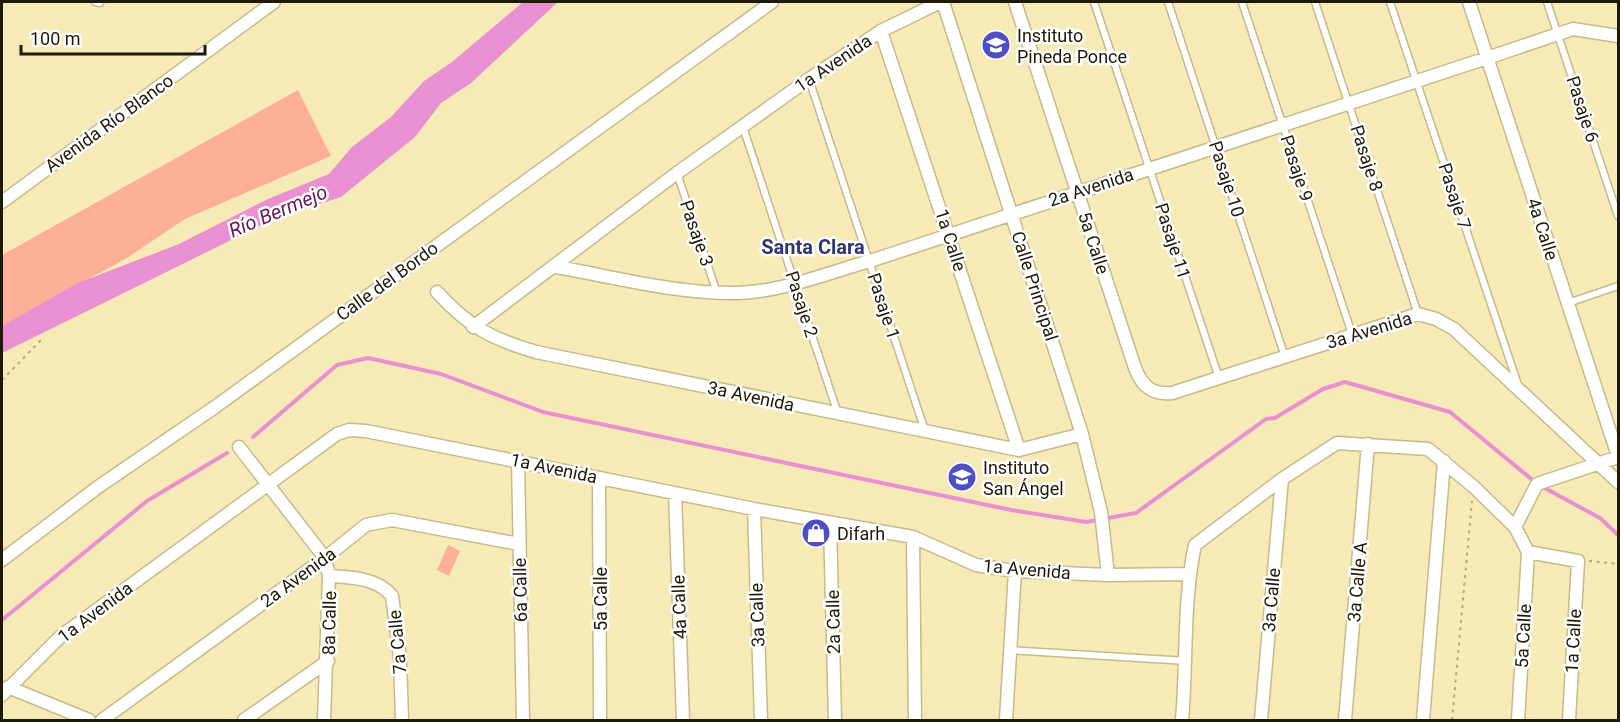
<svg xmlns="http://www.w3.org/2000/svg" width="1620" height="722" font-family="Roboto,sans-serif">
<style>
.green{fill:#fdaf98}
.water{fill:#e990d2}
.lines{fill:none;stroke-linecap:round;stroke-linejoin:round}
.stream{stroke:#e990d2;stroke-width:4}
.lane-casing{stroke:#c5ba88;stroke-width:9}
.street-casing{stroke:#c5ba88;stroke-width:15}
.path{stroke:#b1a87e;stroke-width:2;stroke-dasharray:3 4.5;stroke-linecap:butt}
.lane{stroke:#fff;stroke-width:6}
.street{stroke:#fff;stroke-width:12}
.labels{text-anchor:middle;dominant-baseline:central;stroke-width:5;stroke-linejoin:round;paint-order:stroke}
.poi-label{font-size:18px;fill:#1f1a07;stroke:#fff;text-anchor:start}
.street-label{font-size:18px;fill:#1f1a07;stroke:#fff}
.water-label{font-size:20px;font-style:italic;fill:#671857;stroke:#fff}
.neighbourhood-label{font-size:20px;font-weight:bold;fill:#313671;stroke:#fff}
</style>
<rect width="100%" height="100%" fill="#f6ebb7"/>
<path class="green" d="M298,90L331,156L185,219L127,258L2,326V255Z
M448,545L460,551L449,576L437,570Z"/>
<path class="water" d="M523,2H558L471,83L441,103L415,137L341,197L276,218L2,353V326L78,283L179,244L268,199L329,174L352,147L391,117L424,81L452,62Z"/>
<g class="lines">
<path class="stream" d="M253,437L337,365L368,358L441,374L543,412L1011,510L1086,522L1136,513L1266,419L1275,418L1323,389L1345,382L1450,412L1535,482
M1541,486L1600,518L1618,535
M2,620L147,501L227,453"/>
<g class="lane-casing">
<path id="lane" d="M95,2L100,3
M1094,2L1219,378
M1168,2L1285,357
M1242,2L1352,334
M1315,2L1418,314
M1390,2L1518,385
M1547,2L1618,216
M809,79L925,431
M743,127L838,414
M677,173L717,293
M1568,303L1618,286
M1009,650L1187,661"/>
</g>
<g class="street-casing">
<path id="street" d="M943,2L1082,434L1101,512L1108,575
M1015,2L1135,368C1142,386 1152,395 1172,393L1418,314L1436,319L1454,329L1618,482
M1469,2L1618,456
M881,31L1019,450
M2,202L274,2
M556,267C615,277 677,294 737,293C782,292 827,273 870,261L1487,58L1573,29L1618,36
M437,292C468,326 491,339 536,352L1019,450L1082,434
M473,327L677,173L809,79L881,31L940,2
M239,447L325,558L329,576L324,720
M518,460L523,720
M599,478L600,720
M675,493L683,720
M754,509L761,720
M830,523L835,720
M1515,527L1537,484L1618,457
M913,537L915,720
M1528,552L1578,561L1569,720
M2,560L98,487L215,407L772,2
M329,576C350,577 378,578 392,596L400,658L402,720
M8,687L89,720
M2,695L61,636L337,434L349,430L366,431L754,509L913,537L976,565L1015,571L1108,575L1189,574
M102,720L325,558L366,525L392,520L519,544
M244,720L328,661
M1006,720L1015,571
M1182,720C1187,664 1183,599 1195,545L1282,479L1337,443L1428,449L1474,487L1515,527L1528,552
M1261,720L1282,479
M1345,720L1368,444
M1423,720L1444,461
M1518,720L1528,552"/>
</g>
<path class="path" d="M2,380L43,338
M1589,561L1618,564
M1452,720L1472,501"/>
<use href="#lane" class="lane"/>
<use href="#street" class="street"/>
</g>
<defs>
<g id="school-disc" transform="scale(1.5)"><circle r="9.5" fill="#4d4fc5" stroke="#fff"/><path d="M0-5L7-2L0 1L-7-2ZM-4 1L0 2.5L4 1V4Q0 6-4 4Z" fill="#fff"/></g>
<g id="shop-disc" transform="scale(1.5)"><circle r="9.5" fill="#4d4fc5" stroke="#fff"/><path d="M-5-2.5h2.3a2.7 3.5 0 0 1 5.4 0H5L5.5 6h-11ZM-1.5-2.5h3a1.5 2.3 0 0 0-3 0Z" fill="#fff"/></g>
</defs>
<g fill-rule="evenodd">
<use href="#school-disc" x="996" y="45"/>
<use href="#school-disc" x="962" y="477"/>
<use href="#shop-disc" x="816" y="533"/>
</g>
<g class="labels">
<g class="poi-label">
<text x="1017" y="35">Instituto<tspan x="1017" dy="21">Pineda Ponce</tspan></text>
<text x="983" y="467">Instituto<tspan x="983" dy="21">San Ángel</tspan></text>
<text x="837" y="533">Difarh</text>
</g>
<g class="street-label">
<text transform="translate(833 63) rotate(-34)">1a Avenida</text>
<text transform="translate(1583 109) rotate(72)">Pasaje 6</text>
<text transform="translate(109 123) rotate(-36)">Avenida Río Blanco</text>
<text transform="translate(1367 158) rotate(72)">Pasaje 8</text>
<text transform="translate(1297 168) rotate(72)">Pasaje 9</text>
<text transform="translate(1227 179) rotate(72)">Pasaje 10</text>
<text transform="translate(1091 187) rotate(-18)">2a Avenida</text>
<text transform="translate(1455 196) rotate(72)">Pasaje 7</text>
<text transform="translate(1543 229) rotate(72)">4a Calle</text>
<text transform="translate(697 233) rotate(71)">Pasaje 3</text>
<text transform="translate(951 240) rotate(72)">1a Calle</text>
<text transform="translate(1173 241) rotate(72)">Pasaje 11</text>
<text transform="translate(1094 243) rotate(72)">5a Calle</text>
<text transform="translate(387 281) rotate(-36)">Calle del Bordo</text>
<text transform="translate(1035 286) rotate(72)">Calle Principal</text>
<text transform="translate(802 304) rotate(72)">Pasaje 2</text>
<text transform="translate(884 306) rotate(72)">Pasaje 1</text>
<text transform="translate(1369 330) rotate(-17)">3a Avenida</text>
<text transform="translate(751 396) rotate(12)">3a Avenida</text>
<text transform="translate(554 468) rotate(12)">1a Avenida</text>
<text transform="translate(1027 569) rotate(5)">1a Avenida</text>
<text transform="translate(298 577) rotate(-36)">2a Avenida</text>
<text transform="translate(1357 582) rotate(-85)">3a Calle A</text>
<text transform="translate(520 590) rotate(-91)">6a Calle</text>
<text transform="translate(600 599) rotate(-90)">5a Calle</text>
<text transform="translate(1271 600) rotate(-85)">3a Calle</text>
<text transform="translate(679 607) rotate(-92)">4a Calle</text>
<text transform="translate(95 612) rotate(-37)">1a Avenida</text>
<text transform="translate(757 615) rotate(-92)">3a Calle</text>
<text transform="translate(833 622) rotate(-91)">2a Calle</text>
<text transform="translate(329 623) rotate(-89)">8a Calle</text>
<text transform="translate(1523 636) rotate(-87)">5a Calle</text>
<text transform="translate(1573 641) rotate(-87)">1a Calle</text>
<text transform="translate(397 642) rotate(-95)">7a Calle</text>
</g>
<g class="water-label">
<text transform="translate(278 211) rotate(-23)">Río Bermejo</text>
</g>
<g class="neighbourhood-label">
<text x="813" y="247">Santa Clara</text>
</g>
</g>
<rect width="1620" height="722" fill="none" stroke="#1f1a07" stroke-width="6"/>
<path d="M21 45v9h184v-9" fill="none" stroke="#1f1a07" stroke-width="3"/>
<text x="30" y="45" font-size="18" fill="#1f1a07" stroke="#ffffff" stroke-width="4.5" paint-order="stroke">100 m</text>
</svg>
